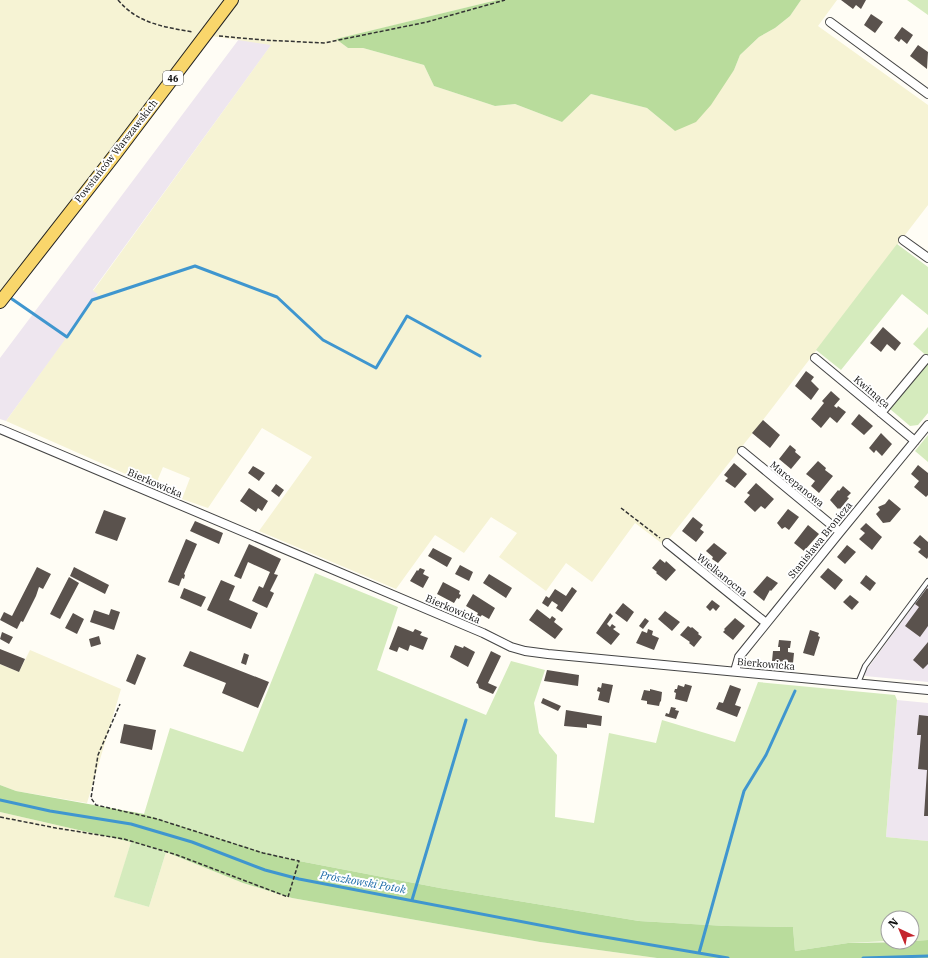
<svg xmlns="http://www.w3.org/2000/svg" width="928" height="958" font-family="'IBM Plex Serif',serif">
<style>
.industrial{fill:#eee6ef}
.farmland{fill:#f6f3d4}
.green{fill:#d5ebbd}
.forest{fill:#b9dc9c}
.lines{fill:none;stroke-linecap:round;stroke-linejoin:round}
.stream{stroke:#3f96cf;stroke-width:3}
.building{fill:#5a524d}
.service-casing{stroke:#444;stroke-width:6}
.minor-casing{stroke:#444;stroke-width:10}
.primary-casing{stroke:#222;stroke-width:14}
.path{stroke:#333;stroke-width:1.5;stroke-dasharray:4 2;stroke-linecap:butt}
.service{stroke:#fff;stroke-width:4}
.minor{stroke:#fff;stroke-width:8}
.primary{stroke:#f9d66b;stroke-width:12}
.labels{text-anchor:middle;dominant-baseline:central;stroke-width:4;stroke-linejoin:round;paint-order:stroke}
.shield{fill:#fff;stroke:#585858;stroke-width:1}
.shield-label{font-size:9px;font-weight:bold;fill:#111}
.street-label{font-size:10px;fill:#111;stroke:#fff}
.water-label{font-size:11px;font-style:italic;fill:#1768a6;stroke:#fff}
</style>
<rect width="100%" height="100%" fill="#fffdf5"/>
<path class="industrial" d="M239,39L272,44L93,290L99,294L6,421L0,419V358Z
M928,586V682L865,676V672Z
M897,700L928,703V841L886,837Z"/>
<path class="farmland" d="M0,0H497L337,39L348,48H363L424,65L434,86L495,106L515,104L562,122L591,94L647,108L675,131L734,70L740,55L759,37L775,28L790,16L801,0H837L818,26L928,105V205L763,420L664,545L635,523L592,582L566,563L546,591L499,557L517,533L491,517L464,553L435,535L396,589L259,531L312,457L262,428L208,508L182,499L190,478L163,467L158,479L164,491L6,421L98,294L93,291L271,45L205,35L0,302Z
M30,650L121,689L87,803L16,791L0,785V664L19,672Z
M0,812L131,842L115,897L149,907L166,852L243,883L292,898L540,942L657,958H0Z"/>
<path class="green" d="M907,0H928V15Z
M897,244L928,267V315L902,294L841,370L816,350Z
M928,327V357L913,344Z
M928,363V413L918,425L910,426L890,409Z
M928,435V462L915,451Z
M315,573L398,607L377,670L486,715L511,661L545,670L534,703L539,733L557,755L555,817L594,823L609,733L656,743L662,720L735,742L758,682L895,695L897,700L886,837L928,841V940L912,941V918H888V941L848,943L795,951L793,927L726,926L639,921L440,888L294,860L259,851L144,814L170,728L243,752Z
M131,842L166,852L149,907L114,897Z"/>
<path class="forest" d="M497,0H801L790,16L775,28L759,37L740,55L734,70L711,105L696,122L675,131L647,108L591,94L562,122L515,104L495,106L434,86L424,65L363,48H348L336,39Z
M0,785L16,791L144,814L259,851L294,860L440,888L639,921L726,926L793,927L795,951L848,943L912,942V941L928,940V958H657L540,942L292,898L243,883L166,852L131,842L0,812Z"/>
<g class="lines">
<path class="stream" d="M12,299L67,337L92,300L195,266L277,297L323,340L376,368L407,316L480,356
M0,800L50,811L131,824L192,842L265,870L299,879L581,933L728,958
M412,900L466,720
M699,953L744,791L766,755L795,691
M863,958L928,956"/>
</g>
<path class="building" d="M841,0H866L861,9L856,5L853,9Z
M871,14L883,22L875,33L864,25Z
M902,27L913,35L907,44L901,39L899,42L894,38Z
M918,45L928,52L927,69L910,56Z
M883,327L901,343L895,351L887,344L881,352L870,343Z
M806,371L814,377L811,381L819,389L811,400L795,386Z
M831,391L840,399L834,406L837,408L838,406L846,412L837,423L830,417L821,428L811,419L824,403L822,401Z
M859,414L873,426L864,435L851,424Z
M763,420L780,435L770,448L752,433Z
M881,433L892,444L882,456L876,450L874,453L869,448Z
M790,445L796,450L795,452L801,457L791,469L779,459Z
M818,461L826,468L825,470L833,476L819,493L811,486L815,481L806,474Z
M734,463L747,474L735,488L725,481L728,478L724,475Z
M918,465L928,473V495L926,497L914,487L919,481L911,474Z
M253,466L265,473L259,481L248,473Z
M756,483L774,499L765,509L761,506L755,512L744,502L750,495L747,493Z
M276,484L284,490L279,497L271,491Z
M843,486L851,493L847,497L849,498L840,509L839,508L838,509L830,500L838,490L839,491Z
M249,488L268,501L262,511L258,508L256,512L240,501Z
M889,499L901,509L890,522L883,523L876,514L880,510L878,507L885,504Z
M788,509L799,517L789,530L785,527L782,529L777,523Z
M104,510L126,518L117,541L95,533Z
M693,517L703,525L700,529L704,532L696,542L682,531Z
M195,521L223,533L219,544L190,531Z
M866,523L882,537L872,550L859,539L865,533L860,529Z
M808,525L819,534L804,551L794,543Z
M920,535L928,542V557L927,559L918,552L921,549L913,543Z
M186,539L197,544L184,574L185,575L184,579L182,578L179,586L168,582Z
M714,543L727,553L718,563L712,559L713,557L706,551Z
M249,544L281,559L274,574L278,575L270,591L274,593L267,608L252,601L259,586L263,588L270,572L248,562L241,579L234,576Z
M847,545L856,552L845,564L837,557Z
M433,548L452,558L447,567L428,556Z
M660,559L665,563L666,561L676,570L666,581L656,573L657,572L652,568Z
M460,565L473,572L469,581L455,574Z
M37,567L51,574L43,589L39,587L36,596L23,622L21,621L17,629L0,620L4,612L12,616Z
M74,567L109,585L105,594L70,576Z
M420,568L425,570L423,574L429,577L423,588L410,581L417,570L418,571Z
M828,568L843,580L835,590L820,577Z
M489,574L512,588L506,598L483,583Z
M866,575L876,583L870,591L860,583Z
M767,576L778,583L771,591L770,590L764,601L753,592Z
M69,577L79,583L60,619L50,614Z
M221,580L235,586L229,600L258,613L251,629L207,610Z
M443,582L460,591L459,594L461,595L459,599L457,598L454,603L437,594Z
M572,587L577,591L562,612L556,608L558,605L552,601L548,607L542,603L546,596L549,598L555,589L566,596Z
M184,588L206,597L201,607L180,598Z
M927,588L928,589V626L920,637L905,626L919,607L915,604Z
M473,594L495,608L489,619L482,615L480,617L477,615L478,613L466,606Z
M850,595L859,602L852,610L843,602Z
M712,600L720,606L716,611L713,608L710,611L706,607Z
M623,603L634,612L627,622L615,613Z
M111,609L120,612L114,630L90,622L94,610L109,615Z
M537,609L550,619L552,616L556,619L554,622L563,629L555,639L529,620Z
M665,611L680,622L672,631L658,619Z
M73,613L84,619L77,634L65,628Z
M610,613L613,616L607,624L610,627L612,624L616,627L613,629L620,634L611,645L596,633Z
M645,618L649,621L643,629L639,626Z
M735,618L745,626L733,640L723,632L725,630L724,629Z
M398,626L413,632L415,629L422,632L420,635L428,638L423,650L410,645L408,651L399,647L397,652L389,649Z
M688,626L691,628L692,627L699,633L698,634L702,637L694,647L689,643L690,642L680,635Z
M648,629L653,631L652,635L659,638L654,650L636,643L642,631L647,633Z
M810,630L819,633L818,636L820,637L814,656L803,653Z
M2,632L13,637L9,644L0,639Z
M99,636L101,644L91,647L89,639Z
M779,640L791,641L790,648H788V652L794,653L793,663L772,661L773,651H780V647H778Z
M928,642V664L923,669L913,660Z
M455,645L463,648L464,646L475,652L468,667L450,657Z
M0,649L25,659L19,672L0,664Z
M190,651L269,682L258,708L222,693L226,683L183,666Z
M491,651L501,656L488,683L497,687L493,694L479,688L478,684L476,683Z
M244,653L249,655L246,665L241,663Z
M137,654L146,658L135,685L126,681Z
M547,670L579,675L578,686L544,681Z
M602,683L613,685L609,703L598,700L600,692L597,691L598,687L601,688Z
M685,684L692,686L687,702L675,699L676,693L674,692L675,689H677L678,685L684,687Z
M730,685L741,689L735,705L741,707L737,717L716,709L719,702L723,703Z
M650,689L662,692L661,701L660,702L659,706L647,704V701L641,700L644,690L650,691Z
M543,698L561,706L558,711L541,703Z
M671,707L676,708L675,710L679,711L676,719L665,716L666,713L669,714Z
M566,710L602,716L601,726L587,724V728L564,726Z
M919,715L928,716V816H924L927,770L918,769L921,735H917Z
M124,724L156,730L152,750L120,743Z"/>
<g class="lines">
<g class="service-casing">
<path id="service" d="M858,683L865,666L928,581"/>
</g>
<g class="minor-casing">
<path id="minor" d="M830,22L928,94
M903,240L928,258
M815,358L915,441
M881,413L926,359
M0,429L483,633L511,647L525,651L548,654L928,690
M742,451L840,532
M667,543L766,623
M735,671L739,657L840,532L928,425"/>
</g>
<g class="primary-casing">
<path id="primary" d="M0,302L114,156L232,0"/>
</g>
<path class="path" d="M118,0C138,24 165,27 193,32
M219,36L263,40L324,43L427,22L505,0
M621,508L660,538
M0,817L56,828L124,839L177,855L288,897L299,861L263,853L157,819L96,805L91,798L98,755L120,704"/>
<use href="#service" class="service"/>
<use href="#minor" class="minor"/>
<use href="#primary" class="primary"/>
</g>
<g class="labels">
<rect class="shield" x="163" y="71" width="20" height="14" rx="3"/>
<g class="shield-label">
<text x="173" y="78">46</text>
</g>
<g class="street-label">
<text transform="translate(116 151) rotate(-52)">Powstańców Warszawskich</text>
<text transform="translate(872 392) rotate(40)">Kwitnąca</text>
<text transform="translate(155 483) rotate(23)">Bierkowicka</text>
<text transform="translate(797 484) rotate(39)">Marcepanowa</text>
<text transform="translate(820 540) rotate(-51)">Stanisława Bronicza</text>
<text transform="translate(722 575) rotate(39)">Wielkanocna</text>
<text transform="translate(453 609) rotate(23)">Bierkowicka</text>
<text transform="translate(766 664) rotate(5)">Bierkowicka</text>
</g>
<g class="water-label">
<text transform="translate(363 882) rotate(10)">Prószkowski Potok</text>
</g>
</g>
<g transform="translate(900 930) rotate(316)"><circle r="19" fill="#ffffff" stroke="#a0a0a0"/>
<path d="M0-3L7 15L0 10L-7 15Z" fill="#c4262e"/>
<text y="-6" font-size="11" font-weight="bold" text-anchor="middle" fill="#111111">N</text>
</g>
</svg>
